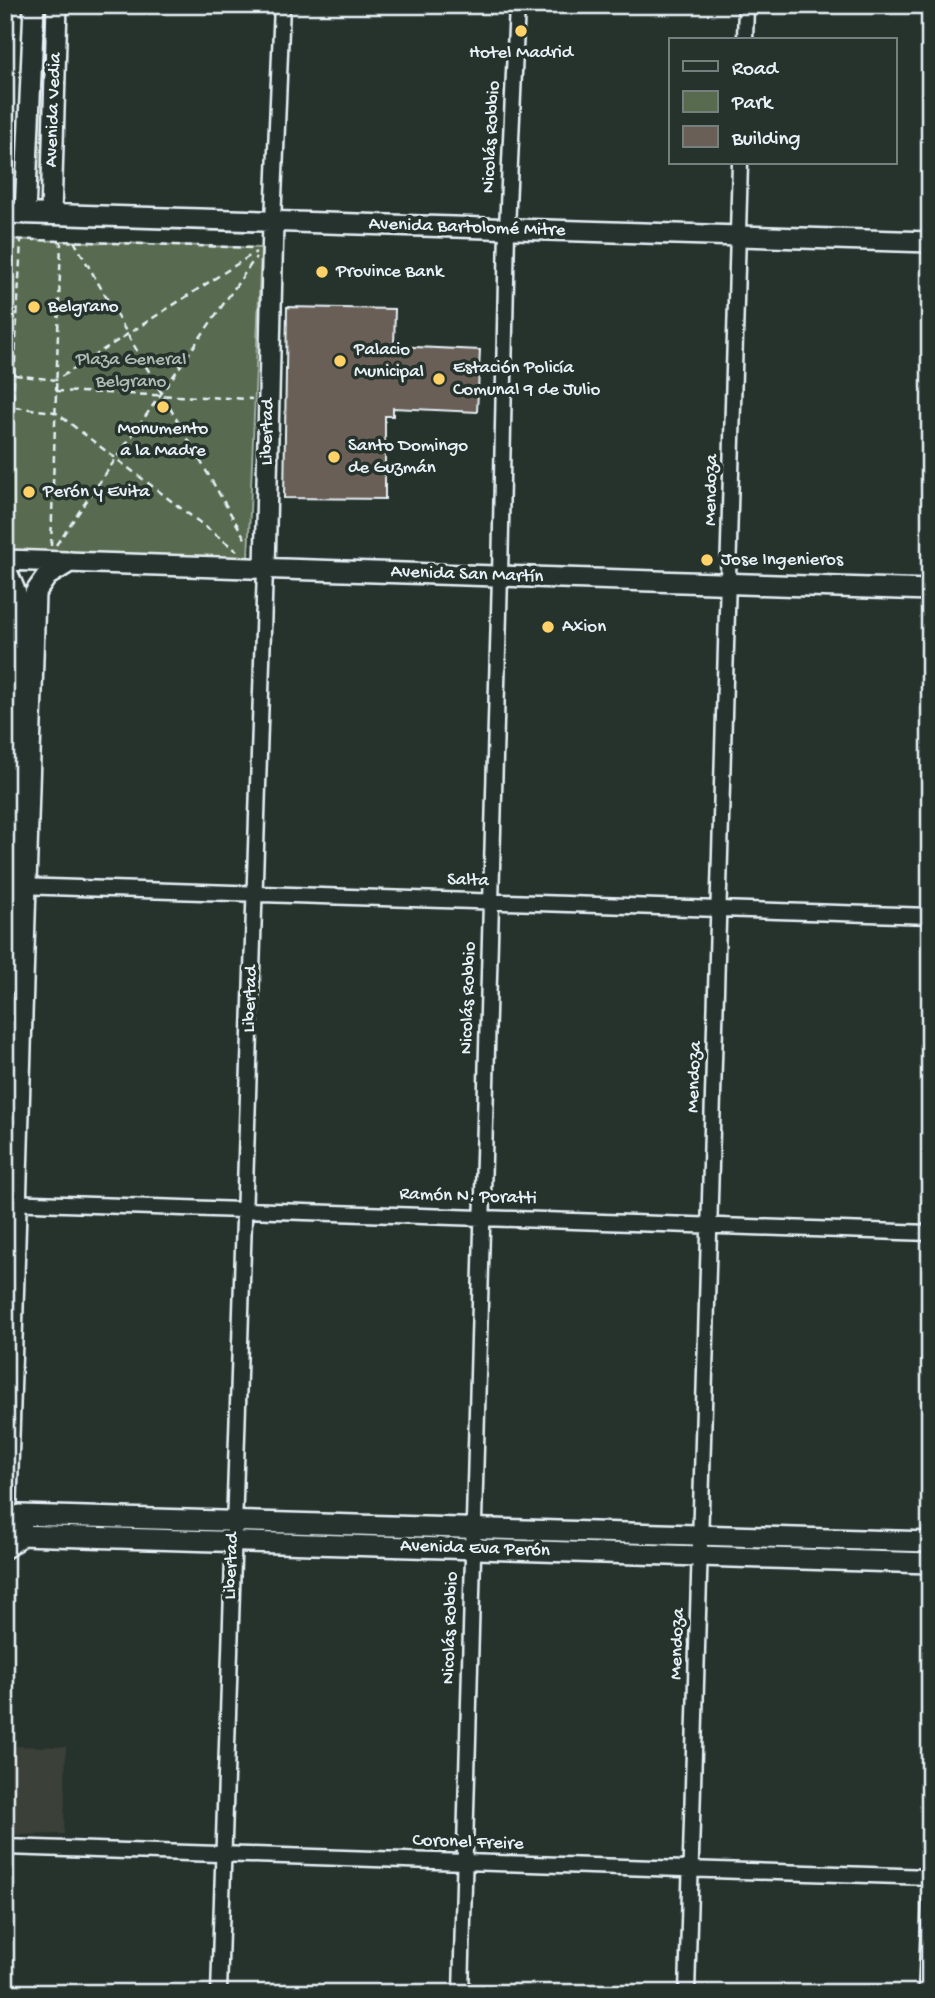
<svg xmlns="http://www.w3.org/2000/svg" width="935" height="1998" font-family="'Gochi Hand',sans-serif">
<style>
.built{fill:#3a4039}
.green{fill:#586b4f;stroke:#a0aea4;stroke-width:2}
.building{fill:#6a5f56;stroke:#e8f1f8;stroke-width:2}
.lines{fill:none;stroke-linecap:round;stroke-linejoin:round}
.street-casing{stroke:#e8f1f8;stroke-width:19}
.secondary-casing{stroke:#e8f1f8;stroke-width:24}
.path{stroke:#e8f1f8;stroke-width:2.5;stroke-dasharray:7 5;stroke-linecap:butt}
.street{stroke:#26332d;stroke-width:14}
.secondary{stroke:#26332d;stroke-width:19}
.poi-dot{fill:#ffd166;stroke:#26332d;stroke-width:2.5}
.labels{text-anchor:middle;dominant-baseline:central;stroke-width:7;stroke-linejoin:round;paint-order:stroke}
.poi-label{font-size:19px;fill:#e8f1f8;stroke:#26332d;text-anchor:start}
.street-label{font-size:19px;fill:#e8f1f8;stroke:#26332d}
.park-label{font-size:19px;fill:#aebbb4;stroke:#26332d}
</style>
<rect width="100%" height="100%" fill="#26332d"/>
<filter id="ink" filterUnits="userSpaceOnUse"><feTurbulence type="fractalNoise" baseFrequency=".0143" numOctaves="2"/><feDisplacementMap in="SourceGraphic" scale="14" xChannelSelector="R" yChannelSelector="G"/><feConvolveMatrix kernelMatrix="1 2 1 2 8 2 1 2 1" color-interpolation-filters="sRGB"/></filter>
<g filter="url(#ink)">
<path class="built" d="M6,1746L66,1747L64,1834L5,1835Z"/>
<path class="green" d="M42,5H46L42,183H37Z
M5,239L261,248L248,559L5,551Z
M13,907H18L10,1175H6Z
M734,1544L926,1550L925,1557L733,1550Z"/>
<path class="building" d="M287,307L395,309L394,346L480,350L477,412L393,408V416H385V499L284,498Z"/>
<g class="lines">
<g class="street-casing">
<path id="street" d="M745,40L746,5
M273,222L282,5
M18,886L930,916
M5,1202L930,1233
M5,1847L930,1877
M219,1993L265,569
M461,1993L500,576L507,229L517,5
M687,1993L740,163
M926,1993L930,1901"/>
</g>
<g class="secondary-casing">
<path id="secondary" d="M5,213L930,242
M25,214L34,5
M51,214L57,5
M5,560L930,590
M265,569L273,222
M5,574L9,576L16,593L5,986
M7,1502L35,593L47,576L70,562
M20,1515L930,1542
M19,1535L930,1563
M5,1548L16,1540L22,1523"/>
</g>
<path class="path" d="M5,239L255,248
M74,241L247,542
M5,248L12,239
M5,368L15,375L56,380L256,252
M56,391L252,399
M5,412L13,407L55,412L237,551
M6,543L21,239
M56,545L256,257
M51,546L61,241"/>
<use href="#street" class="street"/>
<use href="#secondary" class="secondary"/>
</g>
</g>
<g class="poi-dot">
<circle cx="521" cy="31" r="7"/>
<circle cx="322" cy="272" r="7"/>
<circle cx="34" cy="307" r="7"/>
<circle cx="340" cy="361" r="7"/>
<circle cx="439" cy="379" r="7"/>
<circle cx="163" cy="407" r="7"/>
<circle cx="334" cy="457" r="7"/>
<circle cx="29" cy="492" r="7"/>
<circle cx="707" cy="560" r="7"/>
<circle cx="548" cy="627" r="7"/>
</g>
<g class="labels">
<g class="poi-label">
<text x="521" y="53" text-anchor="middle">Hotel Madrid</text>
<text x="336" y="272">Province Bank</text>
<text x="48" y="307">Belgrano</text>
<text x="354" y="350">Palacio<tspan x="354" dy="22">Municipal</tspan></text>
<text x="453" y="368">Estación Policía<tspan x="453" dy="22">Comunal 9 de Julio</tspan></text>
<text x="163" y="429" text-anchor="middle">Monumento<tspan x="163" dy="22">a la Madre</tspan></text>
<text x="348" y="446">Santo Domingo<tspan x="348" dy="22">de Guzmán</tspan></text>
<text x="43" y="492">Perón y Evita</text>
<text x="721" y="560">Jose Ingenieros</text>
<text x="562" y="627">Axion</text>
</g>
<g class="street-label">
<text transform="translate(54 110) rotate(-88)">Avenida Vedia</text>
<text transform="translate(492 137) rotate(-87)">Nicolás Robbio</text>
<text transform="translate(467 228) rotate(2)">Avenida Bartolomé Mitre</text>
<text transform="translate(268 432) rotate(-89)">Libertad</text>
<text transform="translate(712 490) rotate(-89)">Mendoza</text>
<text transform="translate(467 575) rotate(2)">Avenida San Martín</text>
<text transform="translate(468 881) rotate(2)">Salta</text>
<text transform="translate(469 998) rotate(-88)">Nicolás Robbio</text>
<text transform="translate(251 999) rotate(-88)">Libertad</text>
<text transform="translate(695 1077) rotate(-88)">Mendoza</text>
<text transform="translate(468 1197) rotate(2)">Ramón N. Poratti</text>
<text transform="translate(475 1549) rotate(2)">Avenida Eva Perón</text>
<text transform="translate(232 1566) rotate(-88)">Libertad</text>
<text transform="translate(451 1628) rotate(-88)">Nicolás Robbio</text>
<text transform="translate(678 1644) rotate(-88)">Mendoza</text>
<text transform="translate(468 1843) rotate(2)">Coronel Freire</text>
</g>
<g class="park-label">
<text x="131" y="360">Plaza General<tspan x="131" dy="22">Belgrano</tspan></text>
</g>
</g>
<rect width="935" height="1998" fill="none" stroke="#26332d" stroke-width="28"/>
<rect x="14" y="14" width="907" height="1970" fill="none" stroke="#e8f1f8" stroke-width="2.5" filter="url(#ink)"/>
<rect x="669" y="38" width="228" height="126" fill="#26332d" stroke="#747f7e" stroke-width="2"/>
<rect x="683" y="61" width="35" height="10" fill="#26332d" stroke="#747f7e" stroke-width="2"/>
<text x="732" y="74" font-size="21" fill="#e8f1f8">Road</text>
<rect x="683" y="91" width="35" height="21" fill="#586b4f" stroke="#747f7e" stroke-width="2"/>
<text x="732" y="108" font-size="21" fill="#e8f1f8">Park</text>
<rect x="683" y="126" width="35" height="21" fill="#6a5f56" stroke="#747f7e" stroke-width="2"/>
<text x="732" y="144" font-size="21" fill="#e8f1f8">Building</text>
</svg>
